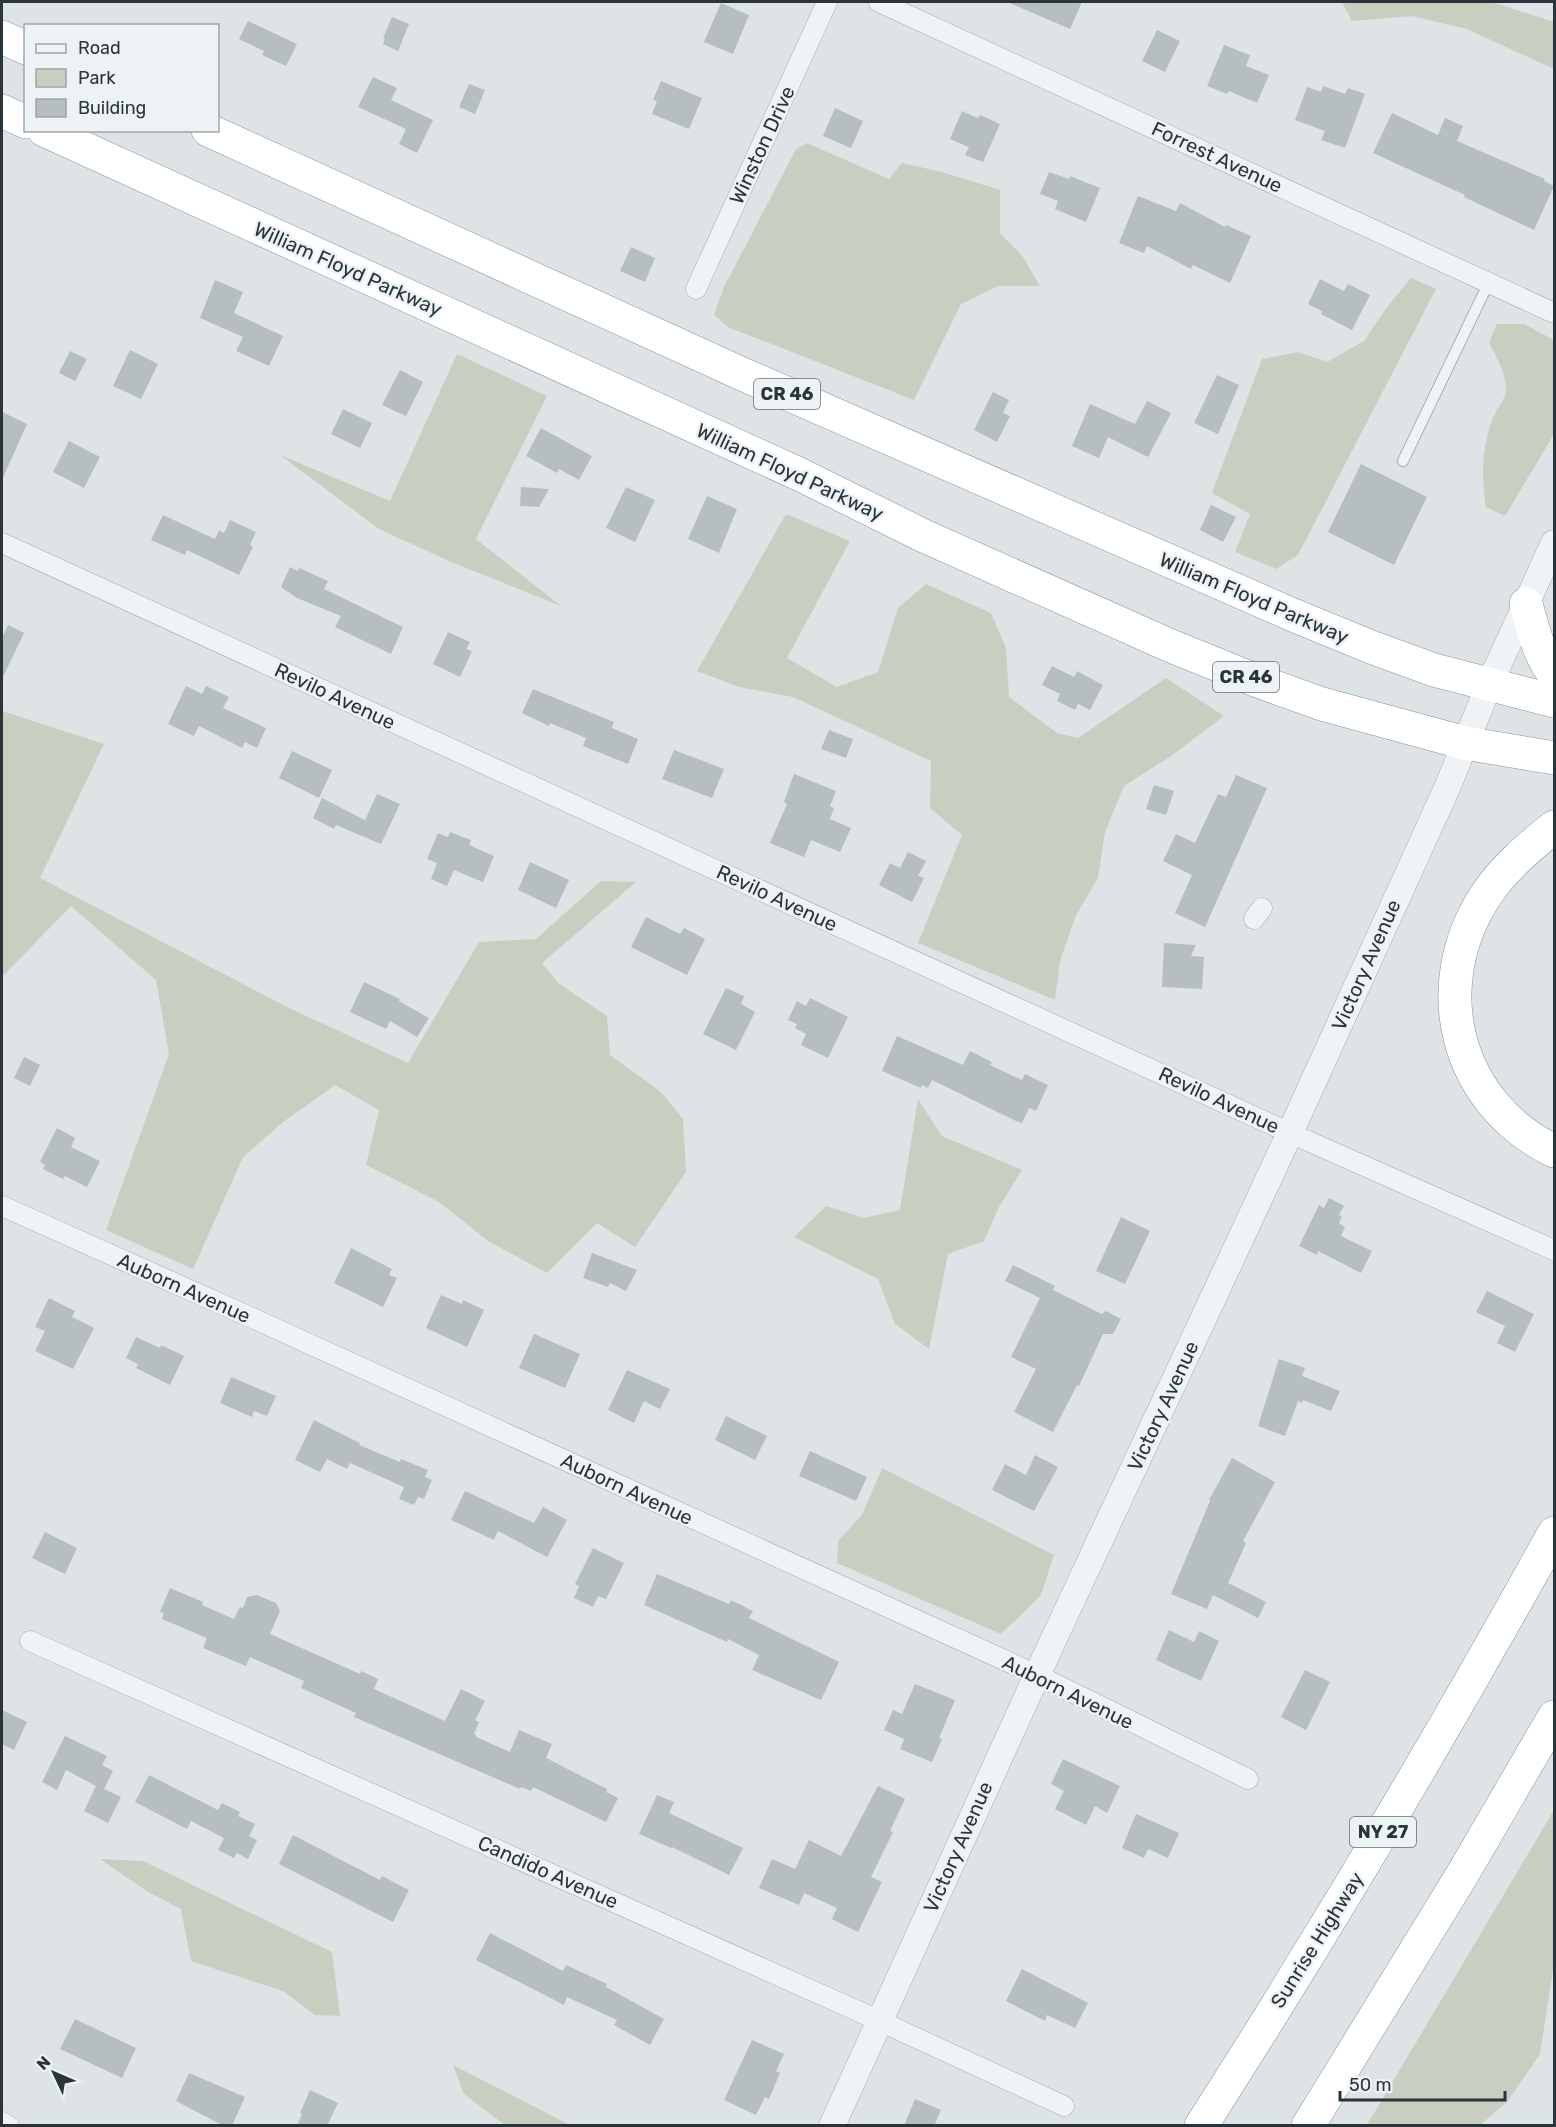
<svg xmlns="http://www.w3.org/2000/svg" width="1556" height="2127" font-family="Rubik,sans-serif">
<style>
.green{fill:#c8cfc0}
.building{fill:#b6bec2}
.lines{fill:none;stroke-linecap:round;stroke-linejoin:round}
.service-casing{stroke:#a4abaf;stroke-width:12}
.minor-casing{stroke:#a4abaf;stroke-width:21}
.tertiary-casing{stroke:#a4abaf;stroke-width:27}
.trunk-casing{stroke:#87949b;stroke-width:34}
.motorway-casing{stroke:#87949b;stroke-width:34}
.service{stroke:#f0f3f5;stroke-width:10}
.minor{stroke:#f0f3f5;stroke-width:20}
.tertiary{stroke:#f0f3f5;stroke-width:26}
.trunk{stroke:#fff;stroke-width:33}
.motorway{stroke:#fff;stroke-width:33}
.labels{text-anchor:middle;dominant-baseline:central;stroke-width:5;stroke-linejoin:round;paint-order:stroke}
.shield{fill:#edf2f4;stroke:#646e72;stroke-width:1.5}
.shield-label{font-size:18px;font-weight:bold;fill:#29353b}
.street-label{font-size:20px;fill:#29353b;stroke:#edf2f4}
</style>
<rect width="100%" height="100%" fill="#dee3e6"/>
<path class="green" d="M1342,2H1492L1554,22V69L1467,29L1412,16L1352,21Z
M807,143L889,179L902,163L942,172L1000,190V233L1023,257L1040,286H998L961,304L914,400L728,327L714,315L724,287L796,149Z
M1411,278L1436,289L1298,555L1276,569L1235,552L1250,514L1212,493L1262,359L1298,352L1327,362L1364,341L1387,307Z
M1497,324H1524L1554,340V434L1505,516L1486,507C1481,477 1482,449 1492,420C1495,411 1505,400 1506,391C1506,373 1497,358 1489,343Z
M457,354L547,396L476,539L561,606L451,562L379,529L280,455L390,501Z
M786,514L850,541L787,658L837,687L878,672L898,608L926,584L991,613L1006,648L1009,697L1057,733L1078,738L1166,678L1224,716L1171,756L1124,786L1105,832L1098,878L1076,915L1060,961L1055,1000L918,943L962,835L930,808L931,761L793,697L739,687L697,671Z
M2,711L104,744L40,878L289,1008L408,1063L479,942L536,939L601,881L636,882L542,963L558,983L607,1016L610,1055L661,1092L683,1119L686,1172L635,1247L597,1223L547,1273L488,1241L439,1202L366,1165L379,1110L335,1085L283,1122L243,1157L193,1269L106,1230L169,1054L156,980L71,906L2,977Z
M918,1099L942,1136L1022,1170L999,1207L984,1241L948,1254L929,1349L895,1324L878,1279L794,1237L826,1206L864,1218L900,1210Z
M882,1468L1054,1555L1041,1595L1001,1634L837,1563L838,1541L862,1515Z
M1554,1810V1964L1540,2054L1507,2102L1480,2125H1367Z
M100,1859L143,1861L332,1952L340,2016L315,2015L283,1991L191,1961L181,1909L148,1892Z
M453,2065L570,2125H505L464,2094Z"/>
<path class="building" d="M1007,2H1082L1070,29Z
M721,3L749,15L733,54L704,42Z
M392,17L409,24L398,51L383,44L385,38H383Z
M248,21L297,44L286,66L262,55L264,51L239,39Z
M1157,30L1180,41L1165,72L1142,61Z
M1224,45L1250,55L1246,66L1269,75L1257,103L1229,91L1227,94L1207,86Z
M373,77L397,88L391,100L433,120L417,153L399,144L406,129L358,107Z
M661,81L702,98L689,129L652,114L657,101L653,100Z
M469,84L485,90L475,114L459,107Z
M1323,86L1345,94L1348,88L1365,94L1345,148L1321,140L1325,131L1295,120L1307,87L1321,92Z
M835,108L863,121L851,148L823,136Z
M962,111L978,118L980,115L1000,124L983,162L965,155L969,147L950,139Z
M1392,113L1438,135L1445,118L1463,126L1457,141L1545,179L1544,181L1554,186L1534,230L1464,197L1465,195L1373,153Z
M1049,172L1069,179L1070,176L1100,188L1086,222L1055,209L1058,201L1040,194Z
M1138,196L1176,211L1180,203L1225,227L1226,225L1251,236L1230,283L1193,265L1191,269L1147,246L1144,253L1119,243Z
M631,247L655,258L645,282L620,271Z
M1320,279L1344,291L1348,284L1370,295L1352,330L1321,314L1322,311L1308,304Z
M215,280L243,292L234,313L283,336L269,366L236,351L243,337L200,318Z
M130,350L158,364L141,399L113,386Z
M70,351L87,359L75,381L59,373Z
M400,370L423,382L406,416L382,405Z
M1217,375L1239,385L1218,434L1194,423Z
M993,392L1009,400L1003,413L1010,416L997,442L974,430Z
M1147,401L1171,413L1148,457L1108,437L1099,458L1072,446L1090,404L1135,424Z
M343,409L372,423L360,448L331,434Z
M2,412L27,424L2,480Z
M541,428L592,456L579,480L559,469L557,473L526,456Z
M69,441L100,457L84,488L53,472Z
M1361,464L1427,497L1394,565L1328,532Z
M521,487L549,489L539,507L520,506Z
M626,487L655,500L635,542L606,528Z
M707,496L737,509L719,553L688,539Z
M1211,505L1236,517L1223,542L1200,530Z
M163,515L215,539L219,530L224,533L230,520L256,532L250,545L253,547L239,575L187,550L185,555L151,540Z
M290,567L298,571L299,568L328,581L324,589L403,627L391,654L335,627L341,616L297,598L281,587Z
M8,625L24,633L2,679V638Z
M448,632L470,642L466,649L472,651L460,677L433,664Z
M1052,666L1074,677L1077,671L1103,685L1090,710L1078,704L1075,710L1057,701L1060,694L1042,685Z
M186,686L202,694L206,686L229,697L223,708L266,728L257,748L245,742L242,748L199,726L194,736L168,724Z
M533,689L614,722L612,728L638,739L628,764L583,746L586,738L550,723L549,726L522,713Z
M829,730L853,739L846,758L821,749Z
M674,750L724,769L712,798L662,779Z
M292,751L332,770L319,798L279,778Z
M794,774L836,791L830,806L834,808L830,819L851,828L840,852L811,840L804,857L770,843L787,804L784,802Z
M1236,775L1267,788L1205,927L1175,913L1192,875L1163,861L1176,834L1195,843L1218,794L1226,797Z
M1154,785L1174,791L1166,815L1146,809Z
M377,794L400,804L381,844L336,825L334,829L313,818L322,798L365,820Z
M450,832L471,840L469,845L494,856L483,882L454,870L447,886L431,879L437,863L427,859L438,833L448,837Z
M908,852L926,861L918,876L924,878L912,902L879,885L890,863L900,868Z
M530,862L569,880L556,908L518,890Z
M646,917L680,934L684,928L705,939L687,975L631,947Z
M1164,943L1196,945L1191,956L1204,957L1202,989L1162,987Z
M364,982L400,999L399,1001L429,1018L417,1037L390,1021L386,1029L350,1012Z
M726,988L744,996L741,1004L755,1012L736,1050L703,1034Z
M810,998L848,1017L828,1058L801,1045L806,1034L795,1028L797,1024L788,1020L797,1001L806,1006Z
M897,1036L963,1065L970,1051L992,1062L990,1065L1022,1080L1025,1074L1048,1085L1036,1111L1029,1108L1022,1123L1018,1122L932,1080L928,1088L922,1085L921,1088L882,1071Z
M24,1057L40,1065L30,1086L14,1078Z
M57,1128L75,1138L71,1147L100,1161L87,1187L65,1176L63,1179L43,1169L45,1165L40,1162Z
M1329,1198L1344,1206L1339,1215L1342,1216L1339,1223L1345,1227L1341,1236L1372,1251L1361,1273L1318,1251L1317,1255L1299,1246L1319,1205L1324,1208Z
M1121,1217L1150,1231L1125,1284L1096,1271Z
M351,1248L392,1269L389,1275L397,1278L383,1307L334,1283Z
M592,1253L637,1270L626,1291L610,1283L608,1287L583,1278Z
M1013,1265L1055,1286L1053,1290L1102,1314L1106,1311L1121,1319L1113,1334H1103L1079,1386L1077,1385L1053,1432L1014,1412L1036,1369L1011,1357L1040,1298L1005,1281Z
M1487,1291L1534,1314L1515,1352L1497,1343L1505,1326L1476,1312Z
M441,1295L462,1304L463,1300L484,1310L467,1347L426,1328Z
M49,1298L75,1311L72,1317L94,1328L73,1369L35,1351L45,1331L35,1327Z
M534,1334L580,1354L565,1388L519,1368Z
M136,1337L160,1348L161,1345L184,1356L170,1385L136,1368L138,1364L126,1358Z
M1279,1359L1305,1368L1302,1376L1340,1391L1331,1411L1303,1400L1302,1403L1298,1401L1285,1436L1258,1426Z
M627,1370L670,1389L660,1409L644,1401L634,1423L608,1410Z
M231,1377L276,1396L267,1416L254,1411L252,1417L220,1403Z
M726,1416L767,1436L755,1460L715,1440Z
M314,1420L360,1443L359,1445L400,1462L401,1459L428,1470L425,1477L432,1480L424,1499L418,1497L414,1505L399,1499L404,1487L350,1463L347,1469L327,1459L320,1472L295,1460Z
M810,1451L867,1477L856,1501L799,1476Z
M1035,1455L1058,1467L1034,1511L992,1490L1005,1464L1026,1475Z
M1232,1458L1275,1482L1243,1541L1246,1543L1228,1583L1266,1602L1258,1618L1213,1595L1207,1609L1171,1594L1210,1501L1209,1500Z
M465,1491L534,1523L543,1507L567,1520L547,1557L498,1531L494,1540L451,1520Z
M45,1532L77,1548L65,1574L32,1558Z
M593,1548L624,1563L606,1599L598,1596L593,1607L574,1598L579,1586L575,1584Z
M657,1574L729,1604L731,1600L753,1611L749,1618L839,1662L821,1700L752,1670L759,1655L728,1639L727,1642L644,1605Z
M170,1588L203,1602L202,1605L234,1619L240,1607L243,1608L247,1597L257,1595L276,1603L280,1611L270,1634L360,1674L361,1671L378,1679L374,1689L445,1721L461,1689L485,1701L475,1720L479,1722L474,1734L476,1735V1737L510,1752L519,1730L552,1744L546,1758L607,1789L606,1792L618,1798L606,1822L533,1787L531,1791L521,1787L520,1789L354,1717L356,1713L301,1688L304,1681L250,1657L246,1666L203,1648L207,1638L162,1619L164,1613L160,1612Z
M1169,1630L1194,1642L1199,1631L1219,1641L1201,1681L1156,1660Z
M1305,1670L1330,1682L1306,1730L1281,1717Z
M915,1684L955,1700L939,1738L942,1739L932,1762L900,1749L904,1739L884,1730L893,1710L902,1714Z
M2,1710L27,1722L14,1750L2,1744Z
M65,1736L107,1756L102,1765L113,1771L104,1789L121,1797L108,1823L84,1811L96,1786L66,1770L57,1790L42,1782Z
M1063,1759L1120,1786L1107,1813L1095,1806L1086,1825L1055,1809L1064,1791L1051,1784Z
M149,1775L218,1810L222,1803L240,1812L238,1816L255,1824L249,1836L257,1840L248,1859L237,1853L234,1858L218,1850L224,1838L191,1821L187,1829L135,1802Z
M878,1786L905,1799L890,1831L893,1832L871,1877L882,1882L858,1932L832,1919L837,1908L804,1893L799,1905L759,1888L772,1859L795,1869L809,1840L841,1856Z
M657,1795L674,1802L669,1813L743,1848L729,1875L672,1847L671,1848L639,1834Z
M1136,1814L1179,1833L1168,1858L1148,1849L1144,1858L1122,1848Z
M293,1835L380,1880L382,1876L409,1890L393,1922L279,1864Z
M490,1933L563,1971L566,1965L607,1984L606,1987L664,2019L650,2045L614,2025L617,2020L567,1997L564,2005L476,1960Z
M1022,1969L1088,2003L1075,2028L1047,2015L1045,2021L1006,2001Z
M75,2019L136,2048L122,2078L60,2049Z
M752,2040L784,2054L776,2071L780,2073L769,2099L765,2097L756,2115L724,2100Z
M189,2073L245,2097L232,2126H224L176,2101Z
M310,2090L338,2103L327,2126H297L302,2114L300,2113Z
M915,2099L941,2110L934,2126H904Z"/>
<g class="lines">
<g class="service-casing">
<path id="service" d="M1403,461L1489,282"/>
</g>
<g class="minor-casing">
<path id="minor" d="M879,2L1554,313
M696,289L827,2
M2,543L1290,1133L1554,1250
M1254,919L1262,908
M2,1206L250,1317L1037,1675L1248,1779
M30,1641L860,2012L1064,2106
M2,2122L9,2126"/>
</g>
<g class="tertiary-casing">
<path id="tertiary" d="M832,2126L1037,1675L1290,1133L1447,788L1489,685L1554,543"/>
</g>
<g class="trunk-casing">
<path id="trunk" d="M2,37L26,48
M2,111L26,122
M44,130L801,475L924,536L1171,646L1255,680L1322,704L1465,743L1554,758
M208,130L740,373L1293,615L1371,647L1434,670L1554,701
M1526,604C1533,628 1538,654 1554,674"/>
</g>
<g class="motorway-casing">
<path id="motorway" d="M1554,827C1529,847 1504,868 1486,895C1426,986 1455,1103 1554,1151
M1201,2126C1325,1932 1443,1734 1554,1533
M1308,2126L1462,1875L1554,1717"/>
</g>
<use href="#service" class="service"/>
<use href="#minor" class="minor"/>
<use href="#tertiary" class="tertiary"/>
<use href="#trunk" class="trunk"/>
<use href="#motorway" class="motorway"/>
</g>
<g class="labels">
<g class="shield">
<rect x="754" y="379" width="66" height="30" rx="4.5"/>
<rect x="1213" y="662" width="66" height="30" rx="4.5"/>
<rect x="1350" y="1817" width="66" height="30" rx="4.5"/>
</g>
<g class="shield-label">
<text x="787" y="394">CR 46</text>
<text x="1246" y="677">CR 46</text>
<text x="1383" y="1832">NY 27</text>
</g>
<g class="street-label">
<text transform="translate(762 145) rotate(-65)">Winston Drive</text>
<text transform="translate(1217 157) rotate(25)">Forrest Avenue</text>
<text transform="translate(348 269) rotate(24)">William Floyd Parkway</text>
<text transform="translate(790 472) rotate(25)">William Floyd Parkway</text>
<text transform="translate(1254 598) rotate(23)">William Floyd Parkway</text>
<text transform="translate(335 696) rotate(25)">Revilo Avenue</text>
<text transform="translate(777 898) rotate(25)">Revilo Avenue</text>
<text transform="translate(1366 965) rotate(-66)">Victory Avenue</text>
<text transform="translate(1219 1100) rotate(25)">Revilo Avenue</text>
<text transform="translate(184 1288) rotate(24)">Auborn Avenue</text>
<text transform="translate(1163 1406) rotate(-65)">Victory Avenue</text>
<text transform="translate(627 1489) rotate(25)">Auborn Avenue</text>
<text transform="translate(1068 1692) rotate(26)">Auborn Avenue</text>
<text transform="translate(958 1847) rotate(-66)">Victory Avenue</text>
<text transform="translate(548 1872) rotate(24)">Candido Avenue</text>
<text transform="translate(1317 1940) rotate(-58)">Sunrise Highway</text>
</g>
</g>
<rect width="1556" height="2127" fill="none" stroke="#29353b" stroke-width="6"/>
<rect x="24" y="24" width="195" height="108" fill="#edf2f4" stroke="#9fa6aa" stroke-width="1.5"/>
<rect x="36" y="44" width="30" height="9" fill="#f0f3f5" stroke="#9fa6aa" stroke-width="1.5"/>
<text x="78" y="54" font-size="18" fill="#29353b">Road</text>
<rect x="36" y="69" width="30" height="18" fill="#c8cfc0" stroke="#9fa6aa" stroke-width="1.5"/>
<text x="78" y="84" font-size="18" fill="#29353b">Park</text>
<rect x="36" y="99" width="30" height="18" fill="#b6bec2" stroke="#9fa6aa" stroke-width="1.5"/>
<text x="78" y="114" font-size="18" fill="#29353b">Building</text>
<g transform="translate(54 2073) rotate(314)" stroke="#edf2f4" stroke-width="4.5" paint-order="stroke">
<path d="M0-4.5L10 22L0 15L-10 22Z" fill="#29353b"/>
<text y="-9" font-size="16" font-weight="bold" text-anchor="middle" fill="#29353b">N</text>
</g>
<path d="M1340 2091v9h165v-9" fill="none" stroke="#29353b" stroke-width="3"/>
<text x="1349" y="2091" font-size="18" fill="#29353b" stroke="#edf2f4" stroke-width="4.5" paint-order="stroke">50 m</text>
</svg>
